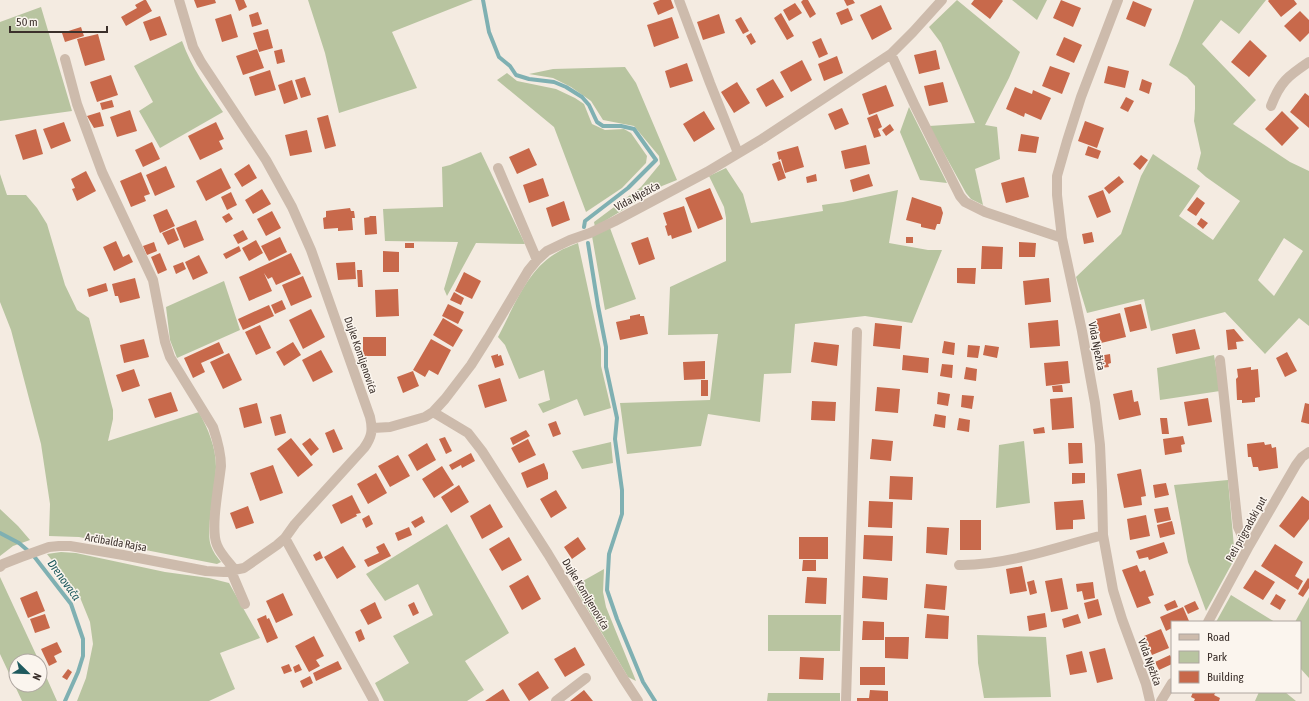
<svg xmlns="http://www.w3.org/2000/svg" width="1309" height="701" font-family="'Asap Condensed',sans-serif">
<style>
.green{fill:#b8c4a0;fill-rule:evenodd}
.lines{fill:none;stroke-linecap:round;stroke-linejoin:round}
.stream{stroke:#7fb0b2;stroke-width:4}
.building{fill:#c8694b}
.minor{stroke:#cdbbac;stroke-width:10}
.labels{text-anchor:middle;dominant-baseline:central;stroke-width:3;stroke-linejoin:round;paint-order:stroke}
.street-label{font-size:11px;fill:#3b302b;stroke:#fbf5ee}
.water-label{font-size:12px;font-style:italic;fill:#1f5a5e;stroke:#fbf5ee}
</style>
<rect width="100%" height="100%" fill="#f4ebe1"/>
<path class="green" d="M308,0H473L392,32L417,88L339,113L325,53Z
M957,0L1020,52L1009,78L985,125L997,127L1000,159L975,169L983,205L971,199L966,193L929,126L975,123L941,43L929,27Z
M1012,0H1047L1037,20Z
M1194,0H1266L1239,34L1221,20L1202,44L1256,100L1233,124L1290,162L1309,171V326L1299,318L1265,354L1225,312L1151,331L1144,299L1087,313L1076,277L1121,234L1141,176L1153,154L1200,186L1179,216L1213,240L1240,201L1206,177L1197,169L1201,153L1194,121L1195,109V86L1187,77L1169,65L1179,41ZM1284,238L1303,251L1274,296L1258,280Z
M41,7L72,111L0,121V22Z
M182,41C192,69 207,88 223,112L160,148L139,111L153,102L134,66Z
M625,67L636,83L677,180L662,186L595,227L594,222L641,187L660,164L659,156L634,126L603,120L591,101L571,87L553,78L529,74L553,69Z
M507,73L517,81L556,89L575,98L584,104L592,124L605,130L624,129L631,133L647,156L646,163L622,188L586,212L554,127L497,80Z
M909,107L947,183L920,180L900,132Z
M481,152L525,244L476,243L447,296L444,289L458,242L385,241L383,209L443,207L442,167L450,165Z
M726,168L743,194L751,223L823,211L822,205L843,202L898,190L889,243L928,250H942L912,323L865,316L795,324L791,373L764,374L760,422L708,414L701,446L627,454L620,403L710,400L718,334L668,335L670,287L726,261V218L724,207L709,176Z
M0,174L7,195H26L37,208L47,224L65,285L77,310L89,318L113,410V419L108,441L199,412C208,429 216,447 216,467C216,486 205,531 211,546C213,552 217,557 221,562L217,564L79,537L49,536L50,504L41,444L11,330L0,302Z
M610,228L636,299L605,310L592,236Z
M578,243L601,349V366L611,408L584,416L577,399L543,413L538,404L550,400L544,370L519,379L505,345L498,337C514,307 527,269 558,252C564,248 571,246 578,243Z
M224,281L240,330L177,358L170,340L166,307Z
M1214,355L1220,391L1160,400L1157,368Z
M1024,441L1030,503L996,508L999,445Z
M611,442L613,463L582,469L572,451Z
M1228,480L1235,558L1206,611L1188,562L1174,485Z
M0,509L18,526L30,540L13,546L0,556Z
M447,524L509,633L465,661L484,690L467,701H384L375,683L409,663L393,636L433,615L418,584L385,601L366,574Z
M61,552L76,553L165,572L209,578L229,583L260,638L220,653L235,689L209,701H77L86,678L93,644L90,622L79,595L47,554Z
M604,569L603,592L606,607L636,681L628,677L574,586Z
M0,577L39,661H16V685H40V663L57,701H22L0,654Z
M1231,595L1275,622H1216Z
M1309,597V678L1300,668V622H1295Z
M768,615H841L840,651H768Z
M977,635L1046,637L1051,697L984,698L978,663Z
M1259,692H1285L1296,701H1255Z
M768,693H840V701H767Z"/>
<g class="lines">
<path class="stream" d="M483,0L489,32L499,57L510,66L516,75L529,79L554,82L566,87L582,97L589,105L597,122L603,126H621L634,129L656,160L628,188L585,221L584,227
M588,243L598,306L606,347V367L617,418L615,439L622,490V514L609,554L607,590L617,619L643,682L655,701
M0,533L19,543L33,555L71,604L83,639V656L78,672L65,701"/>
</g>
<path class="building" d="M144,0H146L152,11L126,26L121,17L137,8L135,5Z
M194,0H215L216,3L197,8Z
M235,0H244L247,7L239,11Z
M660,0H671L674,8L658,15L653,3Z
M803,0H808L816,14L810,18L801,2Z
M844,0H853L855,3L847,6Z
M974,0H1002L1003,1L990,19L971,4Z
M1061,0L1081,8L1073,27L1053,18Z
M1269,0H1294L1297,4L1281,17L1268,1Z
M1133,1L1152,9L1145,27L1126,19Z
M795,3L802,13L789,21L783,10Z
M881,5L892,29L872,40L860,15Z
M848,8L853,20L841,25L836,13Z
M1300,11L1309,20V33L1300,42L1284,26Z
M258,12L262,24L252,27L249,15Z
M781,13L794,36L787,40L774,18Z
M231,14L238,37L222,42L215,19Z
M719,14L725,33L703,40L697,22Z
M160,16L167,35L150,41L143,22Z
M672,17L679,38L654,47L647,25Z
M741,17L749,31L743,34L735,20Z
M81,27L84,36L65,42L62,33Z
M268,29L273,48L259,52L253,33Z
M751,33L756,42L751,45L746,36Z
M98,34L105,60L85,66L77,39Z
M1064,37L1082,45L1074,63L1056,55Z
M821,38L828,54L819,58L812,42Z
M1250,40L1267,56L1249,77L1231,62Z
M257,49L264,68L243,75L236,56Z
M282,49L285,62L277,64L274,51Z
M936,50L940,69L919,74L914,55Z
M837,56L843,73L824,81L818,64Z
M802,60L812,80L791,92L780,72Z
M687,63L693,81L670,88L665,71Z
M1050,66L1070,73L1062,94L1042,86Z
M1108,66L1129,71L1125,88L1104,83Z
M270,70L276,90L255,96L249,77Z
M111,75L118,95L97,102L90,82Z
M305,77L311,95L301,98L295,80Z
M773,79L784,97L766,107L756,89Z
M1142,79L1152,83L1149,94L1139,90Z
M292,80L298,99L284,104L278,85Z
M737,82L750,103L734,113L721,92Z
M943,82L948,102L929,106L924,86Z
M886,85L894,106L869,115L862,94Z
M1015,87L1032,94L1033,90L1051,98L1041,120L1025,113L1024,117L1006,109Z
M1305,93L1309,96V128L1290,112Z
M1126,97L1134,101L1128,112L1120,108Z
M112,100L114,107L102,110L100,103Z
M842,108L849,124L835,130L828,114Z
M130,110L137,131L117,137L110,117Z
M704,111L715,129L694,142L683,124Z
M1282,111L1299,128L1282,146L1265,129Z
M100,112L104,126L94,128L87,116Z
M877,114L882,127L878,129L881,136L874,138L867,118Z
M328,115L336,146L325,149L317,118Z
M1085,121L1104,128L1097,148L1078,141Z
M64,122L71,141L51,149L43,129Z
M216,122L224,139L219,141L223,149L200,160L188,136Z
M890,124L894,130L886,136L882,130Z
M36,129L43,154L23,160L15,135Z
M307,130L312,152L290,156L285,135Z
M1021,134L1039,137L1036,153L1018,151Z
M152,142L160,159L143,167L135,150Z
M866,145L870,164L845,169L841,151Z
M798,146L804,167L785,173L781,159L779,160L777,152Z
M1088,146L1101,151L1098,159L1085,155Z
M529,148L537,165L517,174L509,157Z
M1141,155L1148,160L1140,170L1133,164Z
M780,161L786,178L778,181L772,164Z
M249,164L257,178L242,187L234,174Z
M166,166L175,187L155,196L146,175Z
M221,168L231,188L206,201L196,181Z
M86,171L96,191L77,201L72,189L75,188L71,179Z
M141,172L150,194L144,196L146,201L131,207L120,181Z
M816,174L817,181L807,183L806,177Z
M869,174L873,186L853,192L850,180Z
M1119,176L1124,182L1109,194L1104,188Z
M1024,177L1029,197L1006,203L1001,183Z
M543,178L549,196L529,203L523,185Z
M710,188L723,219L698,229L685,198Z
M262,189L271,204L253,214L245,200Z
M1103,190L1111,212L1097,218L1088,196Z
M231,192L237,205L227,210L221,197Z
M912,197L941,207L943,213L940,224H937L935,230L921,227V224L906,220Z
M1197,197L1205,203L1196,216L1187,210Z
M564,201L570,220L552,227L546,208Z
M684,206L692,232L672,239L671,235L668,236L665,226L667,225L663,213Z
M350,208L351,211H354L355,218H352L353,230L338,231V228L324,229L323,218L326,217V211Z
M167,209L175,226L160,233L153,215Z
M272,211L281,228L266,236L257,219Z
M229,213L233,219L226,223L222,217Z
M369,216H376L377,234L365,235L364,218L370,217Z
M1201,218L1208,223L1203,229L1197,224Z
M196,220L204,240L184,248L176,228Z
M174,228L179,240L168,245L162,233Z
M243,230L248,239L238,244L233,235Z
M1092,232L1094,242L1084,244L1082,234Z
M280,237L287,252L269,261L261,246Z
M648,237L655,259L639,265L631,243Z
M906,237H913V243H906Z
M256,240L263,253L249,261L242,248Z
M116,241L123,257L129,254L133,262L114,271L103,247Z
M154,242L157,251L147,255L143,246Z
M1019,242L1036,243L1035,257H1019Z
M405,243H414V248H405Z
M239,246L241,251L226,259L223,254Z
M982,246L1003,247L1002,269H981Z
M383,251L399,252V272H383Z
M160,253L167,270L158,274L151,257Z
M291,253L301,274L276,285L272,277L268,279L264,273L272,291L249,301L239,277Z
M199,255L208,273L193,280L185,262Z
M183,262L186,269L176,274L173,266Z
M355,262L356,279L338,280L336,263Z
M957,268H976L975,284L957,283Z
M357,270H362L363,287H358Z
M464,272L481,281L472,299L455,291Z
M303,276L312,297L291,306L282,285Z
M135,278L140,298L120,303L118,296H115L112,284Z
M1049,278L1051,302L1025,305L1023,281Z
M106,283L108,291L89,297L87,289Z
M398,289L399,316L376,317L375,290Z
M454,292L464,298L461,305L450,300Z
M282,300L286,309L275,314L271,305Z
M448,304L464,312L458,324L442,316Z
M1141,304L1147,328L1130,332L1124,308Z
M269,305L274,316L243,330L238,319Z
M311,309L325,337L303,349L289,320Z
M1120,313L1126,337L1101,343L1096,319Z
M640,314V316H644L648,334L620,340L616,322L630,319V316Z
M443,318L463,330L453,347L433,335Z
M1058,320L1060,346L1030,348L1028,323Z
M875,323L902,326L900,349L873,346Z
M260,325L271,348L256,355L245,332Z
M1195,329L1200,349L1176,354L1172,334Z
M1234,329L1244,341L1236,342L1237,349L1228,350L1226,330Z
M363,337H386V356H363Z
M144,339L149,357L124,363L120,345Z
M431,339L451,350L438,375L429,370L425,377L413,370Z
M944,341L955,343L954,355L942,353Z
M219,342L224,353L201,363L205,372L193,378L184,358Z
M293,342L301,355L284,366L276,352Z
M814,342L839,345L837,366L811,362Z
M968,345L980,346L978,358L967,357Z
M985,345L999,347L997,358L983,355Z
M321,350L333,372L313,382L302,360Z
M1287,352L1297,371L1285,377L1276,358Z
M229,353L242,380L223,389L210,362Z
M498,354V356L501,355L504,365L495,368L491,356Z
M1110,354L1111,363L1108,364L1109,367L1101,368L1099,356Z
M903,355L929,358L928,373L902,370Z
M705,361V379L684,380L683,362Z
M1068,361L1070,383L1046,386L1044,363Z
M942,364L953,365L952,378L940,376Z
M966,367L977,369L976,381L964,379Z
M1251,367V370L1258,369L1260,397L1255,398V402L1242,403V400H1237L1236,379L1238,377L1237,369Z
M134,369L140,386L122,392L116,375Z
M413,371L419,386L403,393L397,377Z
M500,378L507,401L485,408L478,385Z
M701,380H708V396H701Z
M1062,385L1063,392H1053L1052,386Z
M877,387L900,389L898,413L875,411Z
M1132,390L1134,402L1138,401L1141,415L1119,420L1113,394Z
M171,392L178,411L155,418L148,399Z
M938,392L950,394L948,406L937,404Z
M962,395L974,396L972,409L961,407Z
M1072,397L1074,428L1052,430L1050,399Z
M1208,398L1212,422L1188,426L1184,402Z
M812,401L836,402L835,421L811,420Z
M257,403L262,423L244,428L239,408Z
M1305,403L1309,404V424L1301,422Z
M281,414L286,433L275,436L270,417Z
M935,414L946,416L945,428L933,426Z
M959,418L970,420L969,432L957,430Z
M1160,418H1167L1169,434H1162Z
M556,421L561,434L553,437L548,424Z
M1044,427L1045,433L1034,434L1033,429Z
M334,429L343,449L333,453L325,433Z
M526,430L530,436L513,445L510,438Z
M1183,436L1185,444L1181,445L1182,452L1165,455L1163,439Z
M445,437L452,451L446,454L439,439Z
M291,438L313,465L298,477L277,449Z
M310,438L319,449L311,456L302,444Z
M528,439L536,455L519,463L511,448Z
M872,439L893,441L891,461L870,459Z
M1264,442L1265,445L1271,444L1272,448L1276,447L1278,468L1259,471L1258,467H1253L1251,457H1248L1247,444Z
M427,443L436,460L417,471L408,455Z
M1068,443H1082L1083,463L1069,464Z
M471,453L475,461L462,468L461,465L452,470L449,465Z
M398,455L410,476L390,487L378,466Z
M544,463L548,473V479L527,488L521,473Z
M273,465L283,493L260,501L250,473Z
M442,466L454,485L434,498L422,479Z
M1141,469L1146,496L1141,497L1142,505L1124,508L1117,474Z
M376,473L387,493L368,504L357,484Z
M1072,473H1085V483L1072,484Z
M890,476L913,477L912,500L889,499Z
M1166,483L1169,495L1155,498L1153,485Z
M459,485L469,502L451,513L441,497Z
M556,490L567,508L551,518L540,499Z
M352,495L361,513L356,514L357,516L341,524L332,505Z
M1302,496L1309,501V519L1294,538L1279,526Z
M1083,500L1085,519L1073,520V529L1056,530L1054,502Z
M869,501L893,502L892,528L868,527Z
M490,504L503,527L482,539L470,516Z
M248,506L254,523L236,529L230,513Z
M1168,507L1171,520L1157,523L1154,509Z
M369,515L373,524L366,528L362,519Z
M1146,515L1150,536L1130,540L1127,519Z
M422,516L425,522L415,528L411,522Z
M960,520H981V550H960Z
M1172,521L1175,534L1160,538L1157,525Z
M409,527L412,535L398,541L395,533Z
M927,527L949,528L947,555L926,553Z
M864,535L893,536L892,561L863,559Z
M509,537L522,560L502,571L489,549Z
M578,537L586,549L572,559L564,547Z
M799,537H828V559H799Z
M1164,542L1168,553L1149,560L1148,557L1139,559L1136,551Z
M384,543L391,556L368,567L364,560L379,553L376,547Z
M1275,544L1303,562L1295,576L1303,581L1298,590L1261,566Z
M343,546L356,567L337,579L324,557Z
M320,551L323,558L316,561L313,555Z
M803,560H816V571H802Z
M1137,565L1140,572L1145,570L1154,595L1148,597L1151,603L1137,608L1122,570Z
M1022,566L1027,591L1010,594L1006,569Z
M1255,570L1275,582L1263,600L1243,588Z
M528,575L541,599L522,610L509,586Z
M863,576L888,578L887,600L862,598Z
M807,577L827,578L826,604L805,603Z
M1062,578L1068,609L1051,612L1045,581Z
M1308,578L1309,579V588L1303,597L1298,594Z
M1034,580L1037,593L1030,595L1027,582Z
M1093,582L1095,598L1084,600L1082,591L1077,592L1076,584Z
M926,584L947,586L945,610L924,608Z
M37,591L45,611L28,618L20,598Z
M283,593L293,615L276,623L266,601Z
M1276,594L1286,600L1280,610L1270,604Z
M1098,599L1102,615L1088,619L1084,603Z
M1175,600L1178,607L1167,611L1164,605Z
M1195,601L1199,609L1188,614L1184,606Z
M375,602L382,618L368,625L360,610Z
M414,602L419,613L413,616L408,605Z
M1183,607L1189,621L1186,622H1172V628L1166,631L1160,617Z
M1045,613L1047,627L1029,631L1027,616Z
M45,614L50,628L35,633L30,619Z
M927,614L949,616L948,639L925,638Z
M1078,614L1081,623L1064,628L1062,619Z
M266,615L267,619L269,618L278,638L267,643L257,619Z
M863,621L884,622V640H862Z
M361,629L365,639L359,642L355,632Z
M1161,629L1169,648L1152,655L1144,636Z
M314,636L324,656L316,660L320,666L309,672L295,646Z
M885,637H909L908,659L885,658Z
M57,642L62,652L54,656L57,662L49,666L41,649Z
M575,647L585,665L565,677L554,659Z
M1105,648L1113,679L1097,683L1089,652Z
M1082,651L1087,672L1070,675L1066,655Z
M1170,655L1172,659V664L1159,670L1155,662Z
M800,657L824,658L823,680L799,679Z
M338,661L342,669L316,681L313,673Z
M289,664L292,671L284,674L281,667Z
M299,664L302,670L295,673L293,667Z
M860,667H885V685H860Z
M68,669L72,672L67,680L62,677Z
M538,671L549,688L529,701L518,684Z
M310,676L313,683L303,688L300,681Z
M503,689L510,701H485Z
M584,690L593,701H570Z
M870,690L888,691V701H857V698H869Z
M1193,692H1216L1214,695L1220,698L1219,701H1194L1195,699L1191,697Z"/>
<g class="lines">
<path class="minor" d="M679,0L710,83L738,153
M1118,0L1081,97L1067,141L1057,176V195L1062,238L1082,331L1095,403L1100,445L1102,490L1103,535L1113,590L1122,619L1146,684L1150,701
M891,54L915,106L960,196L965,202L985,212L1062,238
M65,59L77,104L102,172L153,280L165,342L170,357L213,427C217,439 221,452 221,466C219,485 210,529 217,545C221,555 229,562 235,570
M1271,106C1280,82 1288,76 1309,62
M498,168L537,260
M1220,360L1238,527L1243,538L1249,546
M433,412L468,433L482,451L548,554L623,678L638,701
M373,428L390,427L425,417L433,412L445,399L471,365L488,338L528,271L537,260L547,251L570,240L590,233L615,221L707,172L762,139L891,54L913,32L942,0
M285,538L374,701
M959,565C1005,566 1058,547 1103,535
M0,567L3,564L21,557L49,547L59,546H70L123,555L206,571L224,572L244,568L277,545L285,538L295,524L364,448C372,437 373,430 370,417L311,250L292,207L266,160L201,62L193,47L179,0
M231,571L245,604
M1208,622L1249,546L1296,465L1302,457L1309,452
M556,701L586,678
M846,701L857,332
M1161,701L1172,683"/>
</g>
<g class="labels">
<g class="street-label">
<text transform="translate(637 196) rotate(-28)">Vida Nježića</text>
<text transform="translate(1097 346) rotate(79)">Vida Nježića</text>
<text transform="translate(361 355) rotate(71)">Dujke Komljenovića</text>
<text transform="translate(1246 529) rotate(-61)">Peti prigradski put</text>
<text transform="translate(116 542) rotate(10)">Arčibalda Rajsa</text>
<text transform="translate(586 594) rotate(59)">Dujke Komljenovića</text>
<text transform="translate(1150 662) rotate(70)">Vida Nježića</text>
</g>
<g class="water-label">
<text transform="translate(64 580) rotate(54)">Drenovača</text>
</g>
</g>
<rect x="1171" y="621" width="130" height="72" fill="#fbf5ee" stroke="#aea6a0"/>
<rect x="1179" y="634" width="20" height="6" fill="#cdbbac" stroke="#aea6a0"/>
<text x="1207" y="641" font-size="12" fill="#3b302b">Road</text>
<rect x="1179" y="651" width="20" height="12" fill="#b8c4a0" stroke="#aea6a0"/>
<text x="1207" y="661" font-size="12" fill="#3b302b">Park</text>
<rect x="1179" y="671" width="20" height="12" fill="#c8694b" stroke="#aea6a0"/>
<text x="1207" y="681" font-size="12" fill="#3b302b">Building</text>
<g transform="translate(28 673) rotate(113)"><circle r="19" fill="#fbf5ee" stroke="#aea6a0"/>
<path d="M0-3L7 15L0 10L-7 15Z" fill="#1f5a5e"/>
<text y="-6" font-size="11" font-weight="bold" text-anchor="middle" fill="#3b302b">N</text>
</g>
<path d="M10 26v6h97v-6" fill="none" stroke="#3b302b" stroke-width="2"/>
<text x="16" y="26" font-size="12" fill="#3b302b" stroke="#fbf5ee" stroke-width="3" paint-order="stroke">50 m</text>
</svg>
